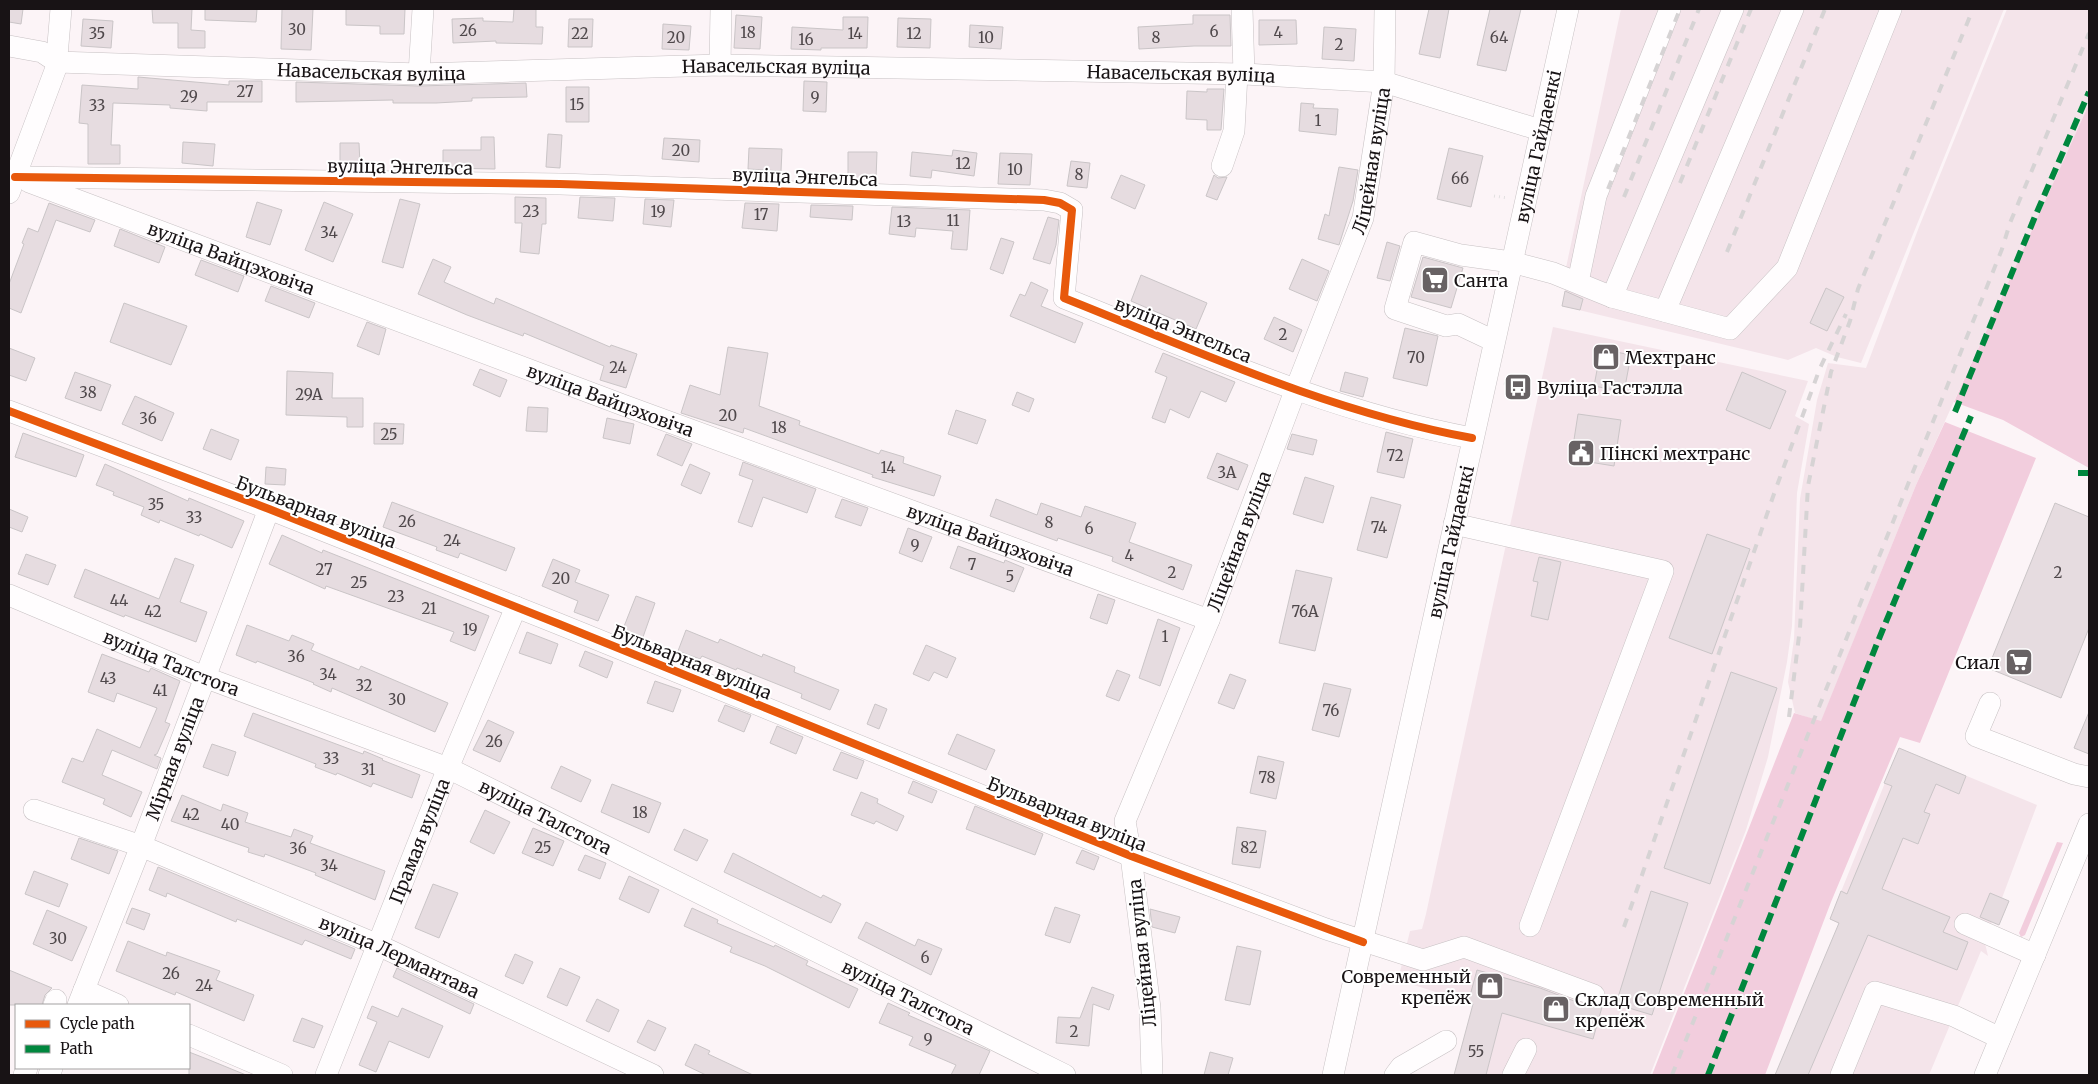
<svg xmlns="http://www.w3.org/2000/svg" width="2098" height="1084" font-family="Merriweather,serif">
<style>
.built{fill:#f4e4ea}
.green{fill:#f2cddd}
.building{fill:#e6dce0;stroke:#cac5c7}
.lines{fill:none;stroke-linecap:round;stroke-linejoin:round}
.minor-casing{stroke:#c7c1c3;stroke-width:22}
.path{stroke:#e2e0e1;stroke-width:3;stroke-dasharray:1 4;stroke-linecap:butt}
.minor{stroke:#fffdfe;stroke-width:21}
.rail{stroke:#d6d3d4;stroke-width:4;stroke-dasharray:9 9;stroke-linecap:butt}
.quiet{stroke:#00873e;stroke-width:6;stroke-dasharray:12 6;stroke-linecap:butt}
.cycleway-casing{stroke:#fff;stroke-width:11}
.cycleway{stroke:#e8590c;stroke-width:8}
.labels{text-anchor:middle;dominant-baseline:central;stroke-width:4;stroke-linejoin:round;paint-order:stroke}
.number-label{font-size:15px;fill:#4f484b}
.street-label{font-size:18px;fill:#181315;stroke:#fff}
.poi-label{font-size:18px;fill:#181315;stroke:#fff;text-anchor:start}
</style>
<rect width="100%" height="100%" fill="#fcf4f7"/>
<path class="built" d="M1621,9H2004L1861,363L1837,357L1816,348L1788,360L1562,306L1566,288L1564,277Z
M2007,9H2089V104L1916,485L1821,722L1795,713L1788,682L1794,639L1800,499L1817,400L1828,363L1866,368L1919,227Z
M1553,327L1808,381L1795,416L1809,424L1797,493L1792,626L1787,662L1768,757L1746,830L1650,1075H1486L1502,1013L1398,980L1410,931L1422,929L1426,914Z
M1899,748L2037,805L2002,898L1999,925L1992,922L1984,939L1988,956L1981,951L1929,1075H1775L1839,924L1830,919Z"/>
<path class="green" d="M2089,104V468L2003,420L1954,402Z
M1945,422L2036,458L1920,743L1900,737L1831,902L1765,1075H1652L1794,713L1821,721L1916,485Z
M2057,842L2063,843L2025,935L2021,937L2019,933Z"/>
<path class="building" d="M9,9H23L21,24L9,22Z
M152,9H192L191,30L205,31V48H178V23H153Z
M205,9H257L256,22L205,20Z
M282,9H313L311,50L281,49Z
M346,9H405L404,34H380V26L346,25Z
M514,9H536V27H543L542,44L496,43V41L453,43L452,19L483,18V21L513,22Z
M1429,9H1449L1440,58L1419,54Z
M1490,9H1521L1506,71L1477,65Z
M736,15L762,17L760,49L734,48Z
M1193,15H1230L1231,46H1194L1139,49L1138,27L1193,24Z
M843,17H868L867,48H821V50L791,49L792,27L843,30Z
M898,18L931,19L930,48L897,47Z
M83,19L113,21L111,48L81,46Z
M569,19H593L592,47H568Z
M1259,20H1296L1297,44L1259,45Z
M663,24L691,26L689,50L662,49Z
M970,25L1003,27L1001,49L969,47Z
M1324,27L1356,29L1354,61L1322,59Z
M138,77L229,85V81H262V102H207V111L170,108V105L113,103L111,145H120V164H88V124L79,123L82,85L138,89Z
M804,81L827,82L826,112L803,111Z
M296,82L419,86L526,83L527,97L472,98V101L436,103H393V100L296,102Z
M566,87H589V122H566Z
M1207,89H1224L1221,130H1207V120L1186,119L1187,91L1207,92Z
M1301,103L1314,104L1313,108L1338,109L1336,135L1299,131Z
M548,134L562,135L560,168L546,167Z
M481,137H494L495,169L443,168V150H481Z
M664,138L700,140L699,162L662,159Z
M183,142L215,144L213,166L182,163Z
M340,143H359L360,164H340Z
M749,148L782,149L781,171L748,169Z
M1449,148L1483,156L1471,207L1437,199Z
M953,150L977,153L974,176L932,170L931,178L910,176L912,152L952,156Z
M848,152H877L876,179H848Z
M1000,153L1032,154L1030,185L998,184Z
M1071,161L1090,163L1087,188L1067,186Z
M1339,167L1358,170L1353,201L1339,245L1318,239L1325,214L1329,216Z
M1121,175L1145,185L1135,209L1111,198Z
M1214,175L1218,178L1227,177L1217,200L1206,196Z
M515,197L546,198V224H542L539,254L520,252L522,223H515Z
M580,197L615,198L613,221L578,218Z
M400,199L420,204L403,268L382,262Z
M645,199L674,200L671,227L643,224Z
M257,202L282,210L270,245L246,237Z
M324,202L353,214L333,262L305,250Z
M49,203L95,220L90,232L56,220L21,313L9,308V284L24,244L22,243L28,228L38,232Z
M745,203L779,204L777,231L742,228Z
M811,205L853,206L852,220L810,217Z
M892,207L970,210L967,250L951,249L953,231L916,228L915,237L889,234Z
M1048,217L1059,220L1056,245L1050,264L1033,259Z
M120,229L165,247L159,263L114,246Z
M1001,238L1014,242L1003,274L990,269Z
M1387,242L1400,246L1390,281L1377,278Z
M1423,257L1463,268L1451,308L1411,297Z
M433,259L451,267L444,282L494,304L496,298L610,347L611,345L637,354L626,388L600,380L604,366L524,333L523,336L467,315L418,294Z
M1302,259L1329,271L1317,301L1289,289Z
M201,260L244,276L238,292L195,275Z
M1141,275L1207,303L1196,329L1131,301Z
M1031,282L1048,290L1041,306L1083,323L1075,343L1010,316L1020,294L1025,296Z
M271,286L315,303L309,318L265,301Z
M1826,288L1844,297L1827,331L1810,323Z
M1565,291L1583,299L1580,310L1562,306Z
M124,303L187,326L171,365L110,342Z
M1274,317L1302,330L1293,352L1264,339Z
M367,322L386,329L379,355L357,346Z
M1405,328L1438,336L1427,386L1393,378Z
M728,347L768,353L759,406L800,421L799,425L879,454L881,450L904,457L903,463L941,476L934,496L872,477L873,475L744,428L743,433L681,413L690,385L720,395Z
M9,348L35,358L26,381L9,375Z
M1601,349L1631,355L1624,392L1594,386Z
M1163,353L1235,382L1226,402L1201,391L1189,418L1170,409L1165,423L1152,418L1167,377L1155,372Z
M480,369L507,380L500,397L473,385Z
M287,371L333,373L332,398H363V427H347V417L286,415Z
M75,372L111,385L101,411L65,398Z
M1345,372L1368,378L1363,397L1340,391Z
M1742,372L1786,391L1770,429L1726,410Z
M1017,392L1034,399L1029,412L1012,405Z
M135,396L174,413L162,441L122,424Z
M528,407L548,408L547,432L526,431Z
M956,410L986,420L977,444L948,434Z
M1578,414L1621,420L1614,466L1571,459Z
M607,418L634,424L630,444L603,438Z
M374,423L404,424L403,444H374Z
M211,429L239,440L231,460L203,449Z
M1386,432L1413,439L1404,478L1377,472Z
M23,433L84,455L76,477L15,457Z
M666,434L692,444L682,466L657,455Z
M1292,434L1317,440L1313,455L1287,449Z
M1217,453L1248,465L1238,490L1207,478Z
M743,462L816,489L807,513L763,497L752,527L738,522L753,480L739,475Z
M105,464L188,501L189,498L244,521L232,548L200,534L199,536L160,520L159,523L141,515L144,507L113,495L114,492L96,485Z
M690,464L710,473L701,494L681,485Z
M266,467L286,469L285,485L265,484Z
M1305,477L1334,486L1323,523L1293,514Z
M1371,497L1401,505L1387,558L1357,550Z
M842,499L868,508L861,526L835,517Z
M996,499L1037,515L1041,503L1081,517L1085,506L1136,523L1129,542L1192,565L1183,590L1112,561L1113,557L1058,538L1057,541L990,516Z
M392,502L515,548L506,571L460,553L458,558L436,550L437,547L383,527Z
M2055,503L2089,517V628L2061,698L1988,668Z
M9,509L28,517L22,532L9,527Z
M908,528L932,537L922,562L899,553Z
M1707,534L1750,549L1712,654L1669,638Z
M282,535L322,553L323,550L489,616L475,651L450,641L454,632L326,586L325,589L269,564Z
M958,546L1004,563L1005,560L1024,568L1014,592L950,568Z
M26,554L56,565L48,585L18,574Z
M1539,557L1561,562L1548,620L1531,616L1538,582L1533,581Z
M175,558L194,565L180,602L207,612L196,642L125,615L124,617L74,597L85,569L159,599Z
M553,559L580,570L575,582L609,595L598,621L574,612L578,601L542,586Z
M1296,570L1332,578L1315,651L1279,643Z
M1098,594L1115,600L1107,624L1090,618Z
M636,596L655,603L643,637L623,629Z
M1158,619L1180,628L1160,686L1139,678Z
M247,625L289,641L292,635L314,644L311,650L359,670L361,666L448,703L435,732L332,688L331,692L313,684L314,683L257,661L256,663L236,655Z
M686,630L718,643L720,639L762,657L763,654L795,667L794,672L839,690L830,710L801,698L802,694L737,668L736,670L702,656L700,659L678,651Z
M527,632L558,644L551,664L519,653Z
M926,645L956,658L947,678L934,672L929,681L913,674Z
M585,651L613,662L607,678L579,666Z
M102,654L149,672L151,668L180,681L165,722L170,724L157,754L154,755L161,758L157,769L112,750L102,775L142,792L131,817L103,804L105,799L62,782L72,758L83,762L97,729L140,748L157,708L117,693L114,702L88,692Z
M1117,670L1130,675L1119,701L1106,696Z
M1731,672L1777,688L1710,884L1664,868Z
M1230,674L1246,680L1234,709L1218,703Z
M655,681L681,690L673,712L647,703Z
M1324,683L1351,689L1339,737L1312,730Z
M875,704L887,709L879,729L867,724Z
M725,705L751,715L744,732L718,721Z
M2089,712V754L2074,748Z
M253,713L363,754L364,751L383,759L382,760L420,775L412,798L373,783L371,787L337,773L336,775L315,767L316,764L244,736Z
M488,720L514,732L500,762L473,750Z
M777,726L803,737L796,754L770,743Z
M957,734L995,750L986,770L948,754Z
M212,744L236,752L228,776L203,767Z
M1899,748L1966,776L1959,794L1936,784L1924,812L1930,814L1918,844L1903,838L1882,889L1950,917L1943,932L1968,942L1957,970L1868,935L1808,1075H1775L1839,923L1830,919L1841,891L1847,894L1892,786L1884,783Z
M841,752L864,761L857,779L833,770Z
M1258,756L1284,762L1276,799L1250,793Z
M561,766L591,780L581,802L551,788Z
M913,781L937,791L932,803L908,793Z
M612,784L661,803L649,833L601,812Z
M861,792L878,799L877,803L904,816L897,831L876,821L874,824L851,815Z
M182,795L221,811L223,804L248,813L245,822L291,837L294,829L313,836L310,843L385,871L375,900L315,875L316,873L265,854L264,857L248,852L249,848L171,821Z
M975,806L1043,834L1035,855L966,829Z
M485,810L510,822L494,854L470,842Z
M1237,827L1266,831L1260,868L1232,864Z
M533,828L564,841L553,866L522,853Z
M684,829L708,840L697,861L674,850Z
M79,838L118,851L109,874L71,859Z
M1082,850L1099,857L1094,870L1076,863Z
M733,853L821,898L823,895L841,904L831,923L724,872Z
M585,855L606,863L600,879L578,870Z
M158,867L355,949L351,959L305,940L302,945L237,919L236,922L167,893L166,897L149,890Z
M34,871L68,884L59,907L25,894Z
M629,876L659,890L649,913L619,899Z
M433,884L458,893L439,938L415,928Z
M1651,891L1688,903L1652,1015L1616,1004Z
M1990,893L2009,901L1999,925L1980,917Z
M1055,907L1080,915L1070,943L1045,935Z
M132,908L150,914L144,930L126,923Z
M692,908L718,920L717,923L774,947L775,945L808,961L806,965L858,989L849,1008L765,966L730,952L732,947L684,926Z
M1150,909L1180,917L1175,933L1152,927Z
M47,910L87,927L72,961L33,944Z
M866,922L915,946L918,939L942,949L931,975L858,938Z
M128,941L166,956L167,952L220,971L216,980L254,995L244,1021L176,992L175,995L116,971Z
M1237,946L1261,951L1250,1005L1225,1000Z
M515,954L533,962L523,984L505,976Z
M397,968L474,1004L470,1014L393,977Z
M560,968L580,977L567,1006L547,997Z
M9,970L52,988L45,995L42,1005H9Z
M1477,970L1540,988L1590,1007H1602L1593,1039L1502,1013L1486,1075H1454L1473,1004L1468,1003Z
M1092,987L1114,995L1109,1010L1093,1004L1089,1046L1056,1043L1058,1017L1080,1018Z
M597,999L619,1010L609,1032L586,1021Z
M888,1003L910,1013L908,1015L990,1051L979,1075H951L956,1065L909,1045L913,1037L879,1023Z
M372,1006L398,1017L402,1008L443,1026L429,1058L389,1041L376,1072L359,1065L377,1022L367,1018Z
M302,1018L323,1026L314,1048L293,1041Z
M648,1020L666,1028L655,1051L637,1042Z
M695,1044L710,1051L708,1054L753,1075H706L685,1065Z
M189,1052L207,1059L246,1075H189Z
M1210,1052L1233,1058L1228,1075H1204Z"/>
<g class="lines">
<g class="minor-casing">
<g id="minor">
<path d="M1242,9L1244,74"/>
<path id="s1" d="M9,46L42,52L57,62L419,74L720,65L1244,74L1384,82L1540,130"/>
<path d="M720,65L721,9"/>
<path d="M419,74L423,9"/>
<path d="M1222,166L1234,131L1237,74"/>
<path d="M15,177L560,184L1044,200L1060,203L1072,210L1064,298C1197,351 1330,412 1472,438"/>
<path id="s2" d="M29,182L623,405L1209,620"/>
<path d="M9,193L56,68L61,9"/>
<path d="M1578,282L1596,196L1670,9"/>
<path d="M1612,297L1733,9"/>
<path d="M1665,311L1793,9"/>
<path d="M1494,341L1458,324L1446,326L1395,309L1414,242L1461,255L1511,262L1553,273L1612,297L1730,329L1787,268L1891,9"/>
<path d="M9,411L269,509L559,624L1131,856L1326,929L1423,960L1464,947L1594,995"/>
<path d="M1454,524L1663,571L1530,926"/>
<path id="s3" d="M9,595L204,677L448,768L1065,1075"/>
<path d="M1990,703L1976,736L2074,774L2089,777"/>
<path id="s4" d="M34,810L141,846L378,945L653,1075"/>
<path d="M1965,924L2035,955"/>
<path d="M84,990L118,1005"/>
<path d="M54,1005L56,1000"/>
<path id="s5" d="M78,1005L141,846L269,509"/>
<path d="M189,1035L282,1075"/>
<path d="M24,1075L27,1068"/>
<path d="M49,1075L52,1068"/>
<path id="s6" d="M326,1075L448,768L516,607"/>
<path id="s7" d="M1152,1075L1150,1008L1131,856L1125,821L1209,620L1295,391L1363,218L1384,82L1385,9"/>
<path id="s8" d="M1333,1075L1568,9"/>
<path d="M1395,1075L1401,1067L1446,1041"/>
<path d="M1513,1075L1526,1049"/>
<path d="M1841,1075L1875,992L1954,1016L2000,1038"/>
<path d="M1985,1075L2089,824"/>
</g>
</g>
<path class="path" d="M1494,196L1508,198
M1504,383L1518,387"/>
<use href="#minor" class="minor"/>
<path class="rail" d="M1680,183L1751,9
M1608,189L1680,9
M1624,197L1699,9
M1727,252L1825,9
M1789,717L1800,628L1808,486L1831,372L1850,321L1858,289L1973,9
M1624,927L1775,491L1820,368L1846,314
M1672,1075L2002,249L2010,223L2089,33"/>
<path class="quiet" d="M1955,412L2034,219L2089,92
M2078,473H2089
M1708,1075L1876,646L1971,416"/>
<g class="cycleway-casing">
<path id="cycleway" d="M15,177L560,184L1044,200L1060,203L1072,210L1064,298C1197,351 1330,412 1472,438
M9,411L269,509L559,624L1131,856L1363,942"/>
</g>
<use href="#cycleway" class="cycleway"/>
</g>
<defs>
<g id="supermarket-square" transform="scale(1.4375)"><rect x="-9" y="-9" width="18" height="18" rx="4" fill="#686264" stroke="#fff"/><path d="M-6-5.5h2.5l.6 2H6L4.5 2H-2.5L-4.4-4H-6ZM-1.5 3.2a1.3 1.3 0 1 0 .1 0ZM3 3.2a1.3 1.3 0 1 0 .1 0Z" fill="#fff"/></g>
<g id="shop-square" transform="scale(1.4375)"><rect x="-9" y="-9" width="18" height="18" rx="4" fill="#686264" stroke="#fff"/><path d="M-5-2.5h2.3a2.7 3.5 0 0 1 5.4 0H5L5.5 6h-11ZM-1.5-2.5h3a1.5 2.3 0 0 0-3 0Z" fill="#fff"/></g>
<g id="bus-square" transform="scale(1.4375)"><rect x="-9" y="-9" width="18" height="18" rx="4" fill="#686264" stroke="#fff"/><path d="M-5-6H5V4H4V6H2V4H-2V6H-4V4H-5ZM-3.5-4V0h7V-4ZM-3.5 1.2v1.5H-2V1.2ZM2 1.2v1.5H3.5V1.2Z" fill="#fff"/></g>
<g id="civic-square" transform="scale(1.4375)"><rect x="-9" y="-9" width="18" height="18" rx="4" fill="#686264" stroke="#fff"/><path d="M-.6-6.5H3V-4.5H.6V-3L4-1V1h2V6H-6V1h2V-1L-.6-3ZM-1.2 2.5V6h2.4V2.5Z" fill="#fff"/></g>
</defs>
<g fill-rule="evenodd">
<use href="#supermarket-square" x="1435" y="280"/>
<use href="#shop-square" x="1606" y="357"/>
<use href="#bus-square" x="1518" y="387"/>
<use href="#civic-square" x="1581" y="453"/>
<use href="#supermarket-square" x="2019" y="662"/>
<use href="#shop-square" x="1490" y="986"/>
<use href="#shop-square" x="1556" y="1009"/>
</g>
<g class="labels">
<g class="number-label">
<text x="297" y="29">30</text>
<text x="468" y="30">26</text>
<text x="1214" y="31">6</text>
<text x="748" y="32">18</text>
<text x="1278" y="32">4</text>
<text x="97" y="33">35</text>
<text x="580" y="33">22</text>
<text x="855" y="33">14</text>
<text x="914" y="33">12</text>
<text x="676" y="37">20</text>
<text x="986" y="37">10</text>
<text x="1156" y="37">8</text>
<text x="1499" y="37">64</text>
<text x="806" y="39">16</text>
<text x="1339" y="44">2</text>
<text x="245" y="91">27</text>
<text x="189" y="96">29</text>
<text x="815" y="97">9</text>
<text x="577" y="104">15</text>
<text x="97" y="105">33</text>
<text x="1318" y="120">1</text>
<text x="681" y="150">20</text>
<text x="963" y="163">12</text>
<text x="1015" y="169">10</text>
<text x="1079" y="174">8</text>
<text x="1460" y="178">66</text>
<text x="531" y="211">23</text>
<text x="658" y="211">19</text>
<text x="761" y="214">17</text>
<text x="953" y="220">11</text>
<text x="904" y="221">13</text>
<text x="329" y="232">34</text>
<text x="1283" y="334">2</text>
<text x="1416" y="357">70</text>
<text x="618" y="367">24</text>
<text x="88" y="392">38</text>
<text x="309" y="394">29А</text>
<text x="728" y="415">20</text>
<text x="148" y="418">36</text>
<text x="779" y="427">18</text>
<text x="389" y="434">25</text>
<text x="1395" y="455">72</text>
<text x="888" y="467">14</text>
<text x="1227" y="472">3А</text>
<text x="156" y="504">35</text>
<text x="194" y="517">33</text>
<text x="407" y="521">26</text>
<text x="1049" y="522">8</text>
<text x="1379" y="527">74</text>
<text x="1089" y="528">6</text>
<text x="452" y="540">24</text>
<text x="915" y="545">9</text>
<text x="1129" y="555">4</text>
<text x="972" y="564">7</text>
<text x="324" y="569">27</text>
<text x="1172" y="572">2</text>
<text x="2058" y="572">2</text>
<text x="1010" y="576">5</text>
<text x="561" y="578">20</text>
<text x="359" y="582">25</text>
<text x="396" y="596">23</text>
<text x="119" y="600">44</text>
<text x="429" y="608">21</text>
<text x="153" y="611">42</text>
<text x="1305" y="611">76А</text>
<text x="470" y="629">19</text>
<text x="1165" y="636">1</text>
<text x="296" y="656">36</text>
<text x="328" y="674">34</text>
<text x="108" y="678">43</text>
<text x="364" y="685">32</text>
<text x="160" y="690">41</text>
<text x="397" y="699">30</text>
<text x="1331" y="710">76</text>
<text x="494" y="741">26</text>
<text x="331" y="758">33</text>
<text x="368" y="769">31</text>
<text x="1267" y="777">78</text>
<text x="640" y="812">18</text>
<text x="191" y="814">42</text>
<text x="230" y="824">40</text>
<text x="543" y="847">25</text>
<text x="1249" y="847">82</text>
<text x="298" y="848">36</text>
<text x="329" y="865">34</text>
<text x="58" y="938">30</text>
<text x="925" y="957">6</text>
<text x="171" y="973">26</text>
<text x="204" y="985">24</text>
<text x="1074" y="1031">2</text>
<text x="928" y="1039">9</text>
<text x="1476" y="1051">55</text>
</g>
<g class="street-label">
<text stroke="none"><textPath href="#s1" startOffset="771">Навасельская вуліца</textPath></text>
<text stroke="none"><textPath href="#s1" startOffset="366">Навасельская вуліца</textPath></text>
<text stroke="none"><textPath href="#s1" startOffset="1176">Навасельская вуліца</textPath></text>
<text stroke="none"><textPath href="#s8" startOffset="951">вуліца Гайдаенкі</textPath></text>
<text stroke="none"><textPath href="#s7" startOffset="962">Ліцейная вуліца</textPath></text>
<text transform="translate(400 167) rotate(1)">вуліца Энгельса</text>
<text transform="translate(805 177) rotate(2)">вуліца Энгельса</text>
<text stroke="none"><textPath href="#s2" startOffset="216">вуліца Вайцэховіча</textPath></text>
<text transform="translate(1183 330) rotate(22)">вуліца Энгельса</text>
<text stroke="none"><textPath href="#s2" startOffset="621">вуліца Вайцэховіча</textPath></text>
<text transform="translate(316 512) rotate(21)">Бульварная вуліца</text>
<text stroke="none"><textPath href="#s2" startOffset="1026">вуліца Вайцэховіча</textPath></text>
<text stroke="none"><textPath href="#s7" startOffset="558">Ліцейная вуліца</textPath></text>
<text stroke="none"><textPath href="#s8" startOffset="546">вуліца Гайдаенкі</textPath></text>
<text stroke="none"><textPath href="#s3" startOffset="176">вуліца Талстога</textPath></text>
<text transform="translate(692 662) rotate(22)">Бульварная вуліца</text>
<text stroke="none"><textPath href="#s5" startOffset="265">Мірная вуліца</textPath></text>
<text transform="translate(1067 814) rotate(22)">Бульварная вуліца</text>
<text stroke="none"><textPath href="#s3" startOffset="581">вуліца Талстога</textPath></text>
<text stroke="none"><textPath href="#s6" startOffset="252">Прамая вуліца</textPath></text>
<text transform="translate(1142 953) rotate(-96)">Ліцейная вуліца</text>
<text stroke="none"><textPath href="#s4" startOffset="394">вуліца Лермантава</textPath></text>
<text stroke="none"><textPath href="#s3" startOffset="986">вуліца Талстога</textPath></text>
</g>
<g class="poi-label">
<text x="1454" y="280">Санта</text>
<text x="1625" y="357">Мехтранс</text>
<text x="1537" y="387">Вуліца Гастэлла</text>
<text x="1600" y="453">Пінскі мехтранс</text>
<text x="2000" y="662" text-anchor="end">Сиал</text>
<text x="1471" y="976" text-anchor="end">Современный<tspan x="1471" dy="21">крепёж</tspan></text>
<text x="1575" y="999">Склад Современный<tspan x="1575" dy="21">крепёж</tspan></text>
</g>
</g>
<rect width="2098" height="1084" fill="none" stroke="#181315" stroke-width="20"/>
<rect x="15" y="1004" width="175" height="65" fill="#ffffff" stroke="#a3a1a1"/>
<rect x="25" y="1020" width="25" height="8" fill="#e8590c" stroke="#a3a1a1"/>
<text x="60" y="1029" font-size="15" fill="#181315">Cycle path</text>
<rect x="25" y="1045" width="25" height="8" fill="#00873e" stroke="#a3a1a1"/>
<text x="60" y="1054" font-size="15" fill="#181315">Path</text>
</svg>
